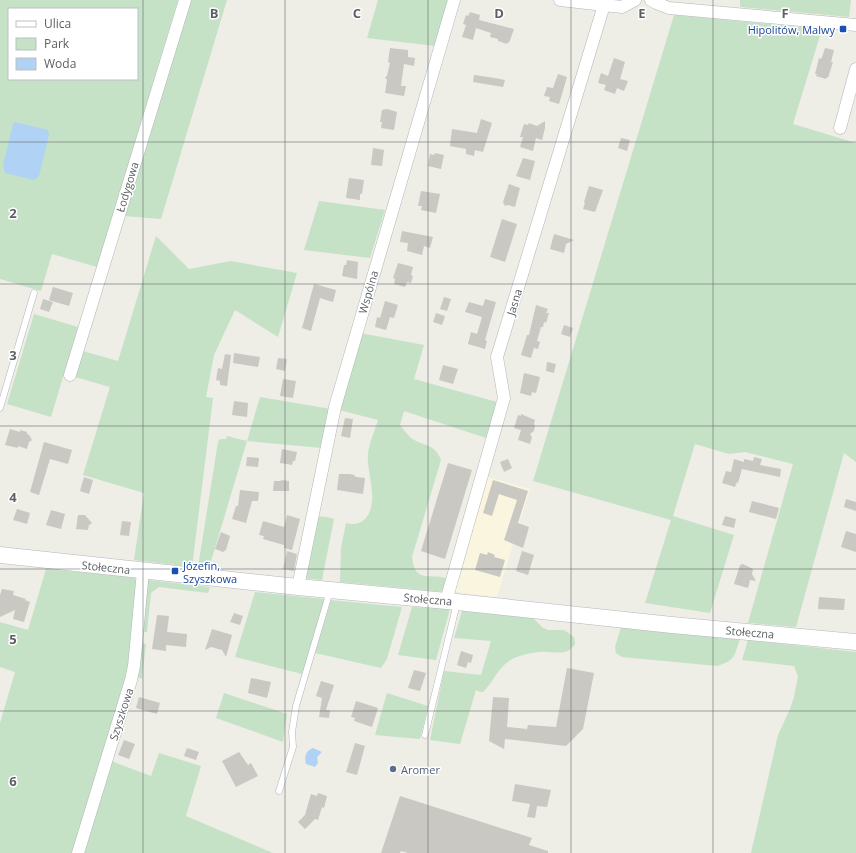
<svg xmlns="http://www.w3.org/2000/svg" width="856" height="853" font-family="'Open Sans',sans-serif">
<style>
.commercial{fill:#faf5df}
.green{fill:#c5e2c7;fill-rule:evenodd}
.water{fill:#afd2f5}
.building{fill:#c9c8c2}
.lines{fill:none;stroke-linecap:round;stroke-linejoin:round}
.lane-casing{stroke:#b3b5b9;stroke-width:7}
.street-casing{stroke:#b3b5b9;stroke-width:13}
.secondary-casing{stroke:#b4b7bb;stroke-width:17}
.lane{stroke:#fff;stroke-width:6}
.street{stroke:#fff;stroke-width:12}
.secondary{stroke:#fff;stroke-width:16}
.grid{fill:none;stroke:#5d6064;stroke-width:1;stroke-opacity:0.55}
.transit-dot{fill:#1a4fb4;stroke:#fff;stroke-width:1.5}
.service-dot{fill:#5c6f8a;stroke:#fff;stroke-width:1.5}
.labels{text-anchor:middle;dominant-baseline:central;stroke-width:3;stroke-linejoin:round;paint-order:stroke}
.transit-label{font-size:11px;fill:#164399;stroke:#fff;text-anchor:end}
.street-label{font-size:11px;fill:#5d6064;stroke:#fff}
.service-label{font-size:11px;fill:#4e5e75;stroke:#fff;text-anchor:start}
.grid-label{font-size:13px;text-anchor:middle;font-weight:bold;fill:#5d6064;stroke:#fff;stroke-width:3;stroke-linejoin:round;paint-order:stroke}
</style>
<rect width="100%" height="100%" fill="#eeede6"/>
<path class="commercial" d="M486,476L530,489L497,597L454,592Z"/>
<path class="green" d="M0,0H178L97,267L52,254L41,291L0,279ZM9,9H137V79H9Z
M190,0H227L161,219L124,216Z
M378,0H448L435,46L367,38Z
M740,0H851L849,17L740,7Z
M674,15L822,29L793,124L856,143V462L844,453L796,627L748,623L793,464L745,452L729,454L695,444L673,516L734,535L710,613L645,603L671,520L533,481Z
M319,201L385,210L370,258L304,250Z
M156,236L189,269L231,261L297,273L278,337L235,310L214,355L206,397L213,398L192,567L134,560L144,493L83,475L110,387L75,377L83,351L118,361Z
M34,314L78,327L51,417L7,404Z
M360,333L424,345L414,379L497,402L486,438L404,411L400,425C403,429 407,434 411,438C424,447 435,443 441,460L412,557C415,585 431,572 449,579L445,592L340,582L341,548L346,523C353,525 359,524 364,520C381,504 366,473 368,453C369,444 375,430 378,420L339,410Z
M260,397L331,409L322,448L247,441L209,568L198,567L218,442L220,439H226L227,436L247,441Z
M316,516L327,517L334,519L322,580L303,578Z
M46,569L135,577L136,583L131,662L73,853H0V723L15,672L0,667V622L28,630Z
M148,580L210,587L208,593L159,587L151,593L147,632H142Z
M255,592L325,599L302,674L235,657Z
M331,600L402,607L387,659L381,668L315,653Z
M412,607L450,609L436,660L398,655Z
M462,611L533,618L542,627L548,630H564L574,637L575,644C566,658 552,650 538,652C530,653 521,655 514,658C499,665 494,681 483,692H480L476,690L460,744L430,740L444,671L481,675L491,641L454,638Z
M621,627L740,639C734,656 736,660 717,666L622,657L616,653L615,647Z
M748,640L856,652V853H751L778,735L790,709L794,697L798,676L794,666L742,660Z
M141,643L146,644L142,679L137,677Z
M224,693L287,714L283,742L216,718Z
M387,693L428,706L420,739L375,735Z
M159,753L201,766L186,816L273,853H82L111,761L151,776Z"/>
<path class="water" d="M15,122L48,130L49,135L39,176L34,180L5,173L3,165L13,124Z
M313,748L322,752L317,757L318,763L315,767L306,764C304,757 306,750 313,748Z"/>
<path class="building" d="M470,12L480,15L479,20L514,29L509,43L508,42L507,44L498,41V39L490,37L491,33L476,28L473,40L462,37L466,25L463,24L466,15L468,16Z
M390,48L408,50V57L415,58L414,66L404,64L401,86H406L404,96L385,93L387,80L385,77L387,76L390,63L388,62Z
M825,48L834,50L831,62H833L828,78L827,77L826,79L816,76L817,74H815L819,58L821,59L822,57Z
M614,58L625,62L620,79L628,81L624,91L617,88L615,94L604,90L606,85L598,83L601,73L608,76Z
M558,74L567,77L559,104L549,101L550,97L544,96L547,87L553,88Z
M474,75L495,78L505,80L503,87L473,82Z
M387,109L397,112L394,130L381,128L382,122H380L382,110Z
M481,119L492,123L483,152L475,150L474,156L466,154V149L450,146L452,129L477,133Z
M545,121V128L542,140L536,138L533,151L520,147L523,137H520L524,124L528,125L529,123L537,126Z
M621,138L630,140L627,151L618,148Z
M373,148L384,150L382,166L371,165Z
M435,153L444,155L441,169L428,166L430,154L434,155Z
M523,158L535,161L530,180L516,176Z
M349,178L364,180L362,194H360V200L346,198Z
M509,184L520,188L515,207L508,205L505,206L503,202Z
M589,186L603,190L595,212L583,209L585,203L584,202Z
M421,191L440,194L436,213L421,210L422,206H418Z
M502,219L517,224L505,262L490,257Z
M402,231L433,237L430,248L424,246L422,255L407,251L408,243L400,242Z
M554,234L574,240L566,244L564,253L550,249Z
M347,260L358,262L357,279L342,276L344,265H346Z
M398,263L413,267L411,275L413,276L411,283L407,282L405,287L394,284L395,279L393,278Z
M314,284L336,290L333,302L320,298L311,331L302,328Z
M53,287L73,293L69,306L49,300Z
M444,297L451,299L447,311L440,309Z
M43,299L53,302L49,312L40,309Z
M485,299L496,302L485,340L487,341L485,349L468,344L471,332L477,334L482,317L465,312L469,302L483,306Z
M385,301L398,305L394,318L390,317L386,330L375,327L377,317L380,318Z
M536,305L548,309L546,313H549L546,323L544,322L543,327H541L537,341L540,342L538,349L534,348L531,358L521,355L527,335H529Z
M436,313L445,316L442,325L433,322Z
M564,325L573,328L570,337L561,334Z
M234,353L260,357L258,367L233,363Z
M225,354L231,355L227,386L220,385V381L216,380L218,368L222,369Z
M278,358L287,359L285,371L276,369Z
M547,362L556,364L554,373L546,371Z
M443,365L458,369L453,384L439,380Z
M524,373L540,377L536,393L532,392L531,396L520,393Z
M283,379L296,381L293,398L280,396Z
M234,401L248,403L247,417L232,415Z
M521,414L535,420L534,424L535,426L534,431L530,434L532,437L530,444L518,440L521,430L514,428L518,415L521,416Z
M345,418L353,419L350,438L341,436Z
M10,429L20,432V430L27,432V434L29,435L32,440L29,442L27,449L18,446V448L5,445Z
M44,442L72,450L68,464L50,459L39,495L30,492Z
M282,449L297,452L295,461H293L292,465L280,463Z
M247,457L259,458L258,467L246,466Z
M754,457L762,459L760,465L781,469L780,477L742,469L738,483L737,482L735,487L722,483L726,471L731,472L734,459L744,462V459L753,461Z
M508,459L512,468L504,472L500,462Z
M448,463L472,470L445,559L421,551Z
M339,474H350L354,475L356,477L365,478L363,494L337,490Z
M84,477L93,480L89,494L80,491Z
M281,480L289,481V491H273L274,481H281Z
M493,480L528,491L518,523L529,527L523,548L504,540L517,500L499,494L492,516L483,513Z
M240,490L259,492L258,501H252L246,523L232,519L236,506H238Z
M846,499L856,502V511L844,507Z
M752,501L779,508L776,519L749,512Z
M17,509L30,513L27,524L13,520Z
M51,510L65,514L61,529L46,525Z
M78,515H85L92,523L89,525L88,530L76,529Z
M287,515L300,519L292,550L284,548V545L263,539L264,536L259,535L263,521L284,527Z
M725,516L736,519L734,528L722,525Z
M122,521L131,522L129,536L120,535Z
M846,531L856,534V552L841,547Z
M221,532L230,536L226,550L223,552L215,549Z
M287,551L297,554L294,571L283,569Z
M522,551L534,555L528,575L516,571Z
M488,552L495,555L494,557L505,560L500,577L475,570L480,553L487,555Z
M743,564L753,569L752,574L756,581L750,580L748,588L734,584L740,565Z
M2,589L14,591L13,595L26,599L25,600L30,602L24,622L13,619L15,610L0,617V595Z
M819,597L845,599L844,610L818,609Z
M234,613L243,616L240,625L230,622Z
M157,615L169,616L167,632L187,634L186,647L166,645V651L152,649Z
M212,629L232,635L226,657L222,650L211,647L205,650Z
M461,651L473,655L471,663L468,662L466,668L457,665Z
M567,668L594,673L583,729L566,746L505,739L504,749L489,741L493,697L509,698L507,727L527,729L528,725L556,727Z
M414,670L426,673L420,691L408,688Z
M251,678L271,682L267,698L248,693Z
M321,681L334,685L326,710H330L329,718L319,717L322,698L316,696Z
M139,697L160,703L157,714L136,708Z
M356,701L378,708L372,727L354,721L355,718L351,717Z
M124,740L135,744L129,759L118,755Z
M355,743L365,746L357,775L346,772Z
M187,748L199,752L196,760L184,756Z
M239,752L248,765L251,763L258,776L236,787L222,761Z
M515,784L551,790L547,807L537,806L535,818L527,817L530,804L512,801Z
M318,793L327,796L324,808L322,807L318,820L315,819L305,829L298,822L305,815L311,794L317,796Z
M400,796L532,838L529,845L548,851V853H408L401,851L400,853H381Z"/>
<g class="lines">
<g class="lane-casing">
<path id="lane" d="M0,408L34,293
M425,735L457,603
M279,791L293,747L292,732L296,706L330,591"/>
</g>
<g class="street-casing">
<path id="street" d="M560,0L622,7L635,0
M651,0L656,3L669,8L856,25
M840,128L856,69
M70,375L185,0
M298,587L335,407L454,0
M446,601L504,398L497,357L604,5
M78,853L131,680L134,666L143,571"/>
</g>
<g class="secondary-casing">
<path id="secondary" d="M0,555L298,587L457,602L672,625L856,642"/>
</g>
<use href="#lane" class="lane"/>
<use href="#street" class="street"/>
<use href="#secondary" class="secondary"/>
</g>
<path class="grid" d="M143,0V853M285,0V853M428,0V853M571,0V853M713,0V853M0,142H856M0,284H856M0,426H856M0,569H856M0,711H856"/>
<g class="transit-dot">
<rect x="839" y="25" width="8" height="8" rx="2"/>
<rect x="171" y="567" width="8" height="8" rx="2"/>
</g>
<circle class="service-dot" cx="393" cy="769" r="4"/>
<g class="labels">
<g class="transit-label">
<text x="835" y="29">Hipolitów, Malwy</text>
<text x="183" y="565" text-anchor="start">Józefin,<tspan x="183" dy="13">Szyszkowa</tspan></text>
</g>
<g class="street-label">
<text transform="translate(127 187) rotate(-73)">Łodygowa</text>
<text transform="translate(368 292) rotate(-74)">Wspólna</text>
<text transform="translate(514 302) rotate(-73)">Jasna</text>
<text transform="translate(106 567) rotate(6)">Stołeczna</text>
<text transform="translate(428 599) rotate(5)">Stołeczna</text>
<text transform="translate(750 632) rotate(5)">Stołeczna</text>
<text transform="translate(121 714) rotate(-72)">Szyszkowa</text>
</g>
<g class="service-label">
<text x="401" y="769">Aromer</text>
</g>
</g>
<g class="grid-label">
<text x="214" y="18">B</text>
<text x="357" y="18">C</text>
<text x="499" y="18">D</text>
<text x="642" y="18">E</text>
<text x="785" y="18">F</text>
<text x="13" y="218">2</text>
<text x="13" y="360">3</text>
<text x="13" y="502">4</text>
<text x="13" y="644">5</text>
<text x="13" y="786">6</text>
</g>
<rect x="8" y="8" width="130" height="72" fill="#ffffff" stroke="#bebfc1"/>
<rect x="16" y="21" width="20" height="6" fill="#ffffff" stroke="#bebfc1"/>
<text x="44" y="28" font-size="12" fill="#5d6064">Ulica</text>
<rect x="16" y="38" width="20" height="12" fill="#c5e2c7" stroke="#bebfc1"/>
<text x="44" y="48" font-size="12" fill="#5d6064">Park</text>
<rect x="16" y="58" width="20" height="12" fill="#afd2f5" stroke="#bebfc1"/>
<text x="44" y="68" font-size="12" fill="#5d6064">Woda</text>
</svg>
